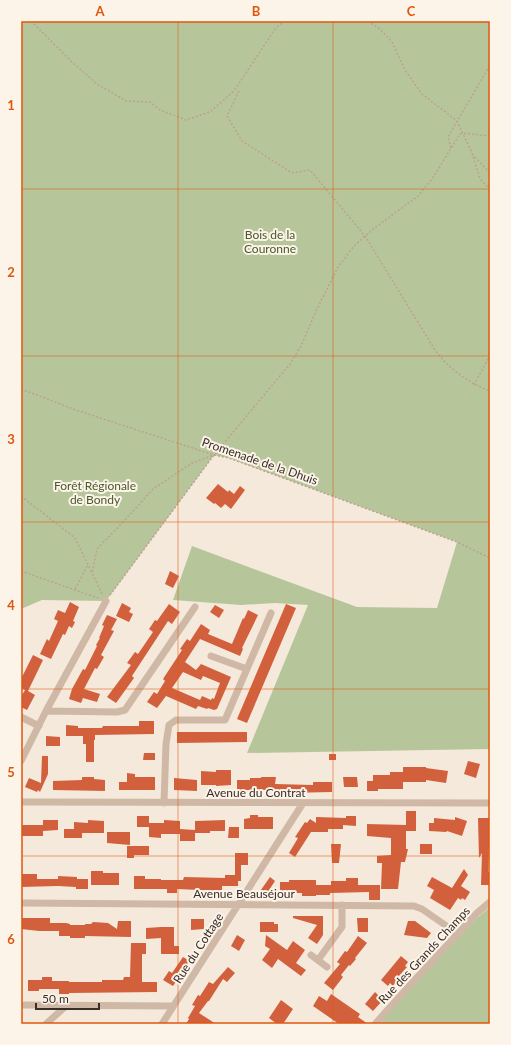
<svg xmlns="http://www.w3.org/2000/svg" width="511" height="1045" font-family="Lato,sans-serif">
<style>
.green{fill:#b7c69a}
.building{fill:#d3603c;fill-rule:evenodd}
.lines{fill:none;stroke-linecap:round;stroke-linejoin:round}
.path{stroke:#bba290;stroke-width:1.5;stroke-dasharray:2 2;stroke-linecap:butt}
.minor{stroke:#cfb9a6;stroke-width:7}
.grid{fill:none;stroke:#df570d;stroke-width:1;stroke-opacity:0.55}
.labels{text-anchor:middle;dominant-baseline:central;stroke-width:4;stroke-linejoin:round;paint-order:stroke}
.park-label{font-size:12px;fill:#495b29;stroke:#fcf3e9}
.street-label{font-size:12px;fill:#3a2e28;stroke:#fcf3e9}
.neatline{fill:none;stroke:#df570d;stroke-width:1.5}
.grid-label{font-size:13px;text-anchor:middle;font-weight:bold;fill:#df570d}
</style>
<rect width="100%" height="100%" fill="#f5e9dc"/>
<path class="green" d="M21,21H490V749L247,753L308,605L275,603L241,605L173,600L192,546L357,607L437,608L457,542L229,458L214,455L106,601L42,600L21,609Z
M490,907V1024H379L411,987L476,919Z"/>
<path class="building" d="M218,484L228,492L229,490L234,494L240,486L245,490L231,509L225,504L221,508L215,503L214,504L206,498Z
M170,571L179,576L173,588L165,584Z
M70,602L79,607L73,621L75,622L72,628L69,626L65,635L63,634L51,659L40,654L47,639L49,641L58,621L54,619L58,610L65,613Z
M122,603L131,608L129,612L133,614L129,622L116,616Z
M169,604L180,612L172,624L168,621L132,676L134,678L116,703L107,697L131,665L127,663L135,652L138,654L153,632L149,629L155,620L157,621Z
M286,604L296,608L247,723L237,719Z
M215,605L224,610L219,618L210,612Z
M248,610L258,615L242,648L243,649L240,656L200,639L185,662L196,670L201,664L231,677L217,709L214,710L208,708L207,709L198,706L196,709L166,696L157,708L147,702L154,692L157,694L165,681L163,679L182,650L180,649L187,639L190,641L201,624L210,630L208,634L232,644L243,618L244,619ZM183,672L201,680L203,676L220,683L214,699L212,698L211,700L202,696L200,700L172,688Z
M107,615L117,619L111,630L114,631L101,655L104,657L97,669L95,668L84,689L100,694L97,702L83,698L81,703L69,699L72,689L83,669L85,670L97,646L96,645L100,638H99L104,626L102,625Z
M33,655L43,660L28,691L35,695L27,710L21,707V697L25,690L21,688V679Z
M139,721H154V734L95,735V740H94V762H86V744H83V736H66V725L78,726V728H102L103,726H139Z
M177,732H247V742L177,743Z
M46,736L60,737V746H46Z
M144,753H155V760H143Z
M329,754H336V760H329Z
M42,756H48V774L40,792L38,790L37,792L25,787L29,778L41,783Z
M468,761L480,764L476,778L464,774Z
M403,767H426V768L448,771L446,783L426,780V782H403V789H378V791H367V781H373V775H390V772H403Z
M216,770H231V785L216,786V785H201V771L216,772Z
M127,773L135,774V777H155V790H119V782H127Z
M82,777H94V779L105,780V791L53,790V781L82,780Z
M261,777H276L275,784L313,785V782H332V792L286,793V792H269V790H237V780H250V778H261Z
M343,777H357L358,787H344Z
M174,778L197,780V791L174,790Z
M406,811H416V831H406V849H408L405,862H401L398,889H381L382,863H377V856L391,855V838L367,836V824L406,825Z
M250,815H258V817H273V829H244V819L250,818Z
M137,816H149V827H137Z
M346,816H356V826L343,825V829H328V832H311L295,857L289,853L298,838L295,837L305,822L307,823L310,819L316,823V817L346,818Z
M455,817L467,821L462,836L447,831L446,832L429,831V823H434V818L455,820Z
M478,818H490L488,872H490V885H481L482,853L479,858Z
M43,820H58V830L43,831Z
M88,820L104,821V833H82V838H64V829H74V822L88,823Z
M164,820L180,821V829L195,830V821L225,820V831H210V833H195V841H180V830V834H161V838L149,837V823H164Z
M21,825H43V836H21Z
M229,827H239V838H228Z
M107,832H130V845L107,843Z
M331,844H341L339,863H332Z
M420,844H432V854H420Z
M127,846H149V855H134V858H127Z
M235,853H248V865H241V881H238V886H222V891L177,889V893H167V889H134V876H145V879H161V880H183L184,877L225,878V875H235Z
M464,869L468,875L461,886L470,892L465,900L462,898L461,900L458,898L450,910L430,898L434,890L427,886L432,877L452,888Z
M91,871H103V873H119V885H91Z
M21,874H37V879H58V876L77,877V879H88V889H76V887L58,886L21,887Z
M270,877L275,881L264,898L256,897Z
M346,878H358V885H380V900H369V892L330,893V895H316V896H302V893H280V882H289V880H316V885H331V881H346Z
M293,916H323V935L317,944L308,938L317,925L293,918Z
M21,918H50V923H66L70,924V925H85V924H91L93,922L108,923L117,929L118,921H131V937L85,936V938H70V936H59V931H39L21,929Z
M357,918H368V932H358Z
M191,919H204V929L191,930Z
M408,921H415L431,933L427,938L404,935Z
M260,922H274V924H278V932H260Z
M161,927H174V946H179V954H161V938L146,939V928Z
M237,935L245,940L239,951L231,946Z
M266,935L287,950L293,941L305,950L296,963L306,970L301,976L278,959L272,968L262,960L270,949L265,946Z
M358,936L367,943L355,958L356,959L350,966L349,965L341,975L343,977L333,990L324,983L340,964L337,962L345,951L347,952Z
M131,943H146V954H142V982H157V992L69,993V994H59V989H39V991H28V980H42V977H52V981H69V982H102V980H123L124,977H130Z
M401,956L408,962L405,966L407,967L398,977L399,978L393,986L390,983L388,986L381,980Z
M183,957L190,961L173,986L163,980L169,971L172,973Z
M228,967L235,973L227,982L223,979L209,1001H208L199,1013L216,1024H186L189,1019L188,1018L195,1006L192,1005L198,995L200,996L209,982L213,984Z
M375,992L383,1000L373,1011L365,1004Z
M331,994L360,1014L358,1017L368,1024H339L313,1006L319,996L327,1001Z
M281,1000L293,1009L283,1024H277L269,1018Z"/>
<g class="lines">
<path class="path" d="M31,21L71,61L97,84L126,101L150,102L160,110L186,120L210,112L234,91L275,29L284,21
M368,21L380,29L392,42L405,70L422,94L457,121L472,153L480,179L490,189
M239,91L227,116L242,141L292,173L310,170L365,236L435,350C448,368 468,383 490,391
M451,148L448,137L490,65
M472,154L490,173
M474,385L490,355
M21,389L76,410L214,455L229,458L457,542L490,558
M21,496L75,538L92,573
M21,571L98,598
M75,589L88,565
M102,594L92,573L97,549L125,520L153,489L192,463L214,455
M110,595L214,455L290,364L301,346L316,311L338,267L354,246L372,230L418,196L432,179L460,134C471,132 480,137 490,135"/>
<path class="minor" d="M211,656L247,669
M46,711L117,712L125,710L195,607
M21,717L39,726
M21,761L46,711L106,601
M21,802L490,803
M164,803L166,744L169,725L176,720H225L271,613
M21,903L414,906L422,909L458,934
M311,955L327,967
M318,960L342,927V905
M21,1005L173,1006
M46,1024L67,1005
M162,1024L303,803
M375,1024L409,986L477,913L490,902"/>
</g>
<path class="grid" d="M178,21V1024M333,21V1024M21,189H490M21,356H490M21,522H490M21,689H490M21,856H490"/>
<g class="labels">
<g class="park-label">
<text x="270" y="234">Bois de la<tspan x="270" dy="14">Couronne</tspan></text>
<text x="95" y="485">Forêt Régionale<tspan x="95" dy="14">de Bondy</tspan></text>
</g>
<g class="street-label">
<text transform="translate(260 461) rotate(19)">Promenade de la Dhuis</text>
<text x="256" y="792">Avenue du Contrat</text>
<text x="244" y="893">Avenue Beauséjour</text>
<text transform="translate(198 948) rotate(-57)">Rue du Cottage</text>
<text transform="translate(424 955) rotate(-47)">Rue des Grands Champs</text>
</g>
</g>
<rect width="511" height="1045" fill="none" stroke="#fcf3e9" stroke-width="44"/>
<path d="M36 1003v6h63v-6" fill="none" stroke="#3a2e28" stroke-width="2"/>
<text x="42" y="1003" font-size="12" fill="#3a2e28" stroke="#fcf3e9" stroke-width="3" paint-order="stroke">50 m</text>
<rect x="22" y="22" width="467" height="1001" class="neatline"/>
<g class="grid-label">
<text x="100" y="16">A</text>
<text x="256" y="16">B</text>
<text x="411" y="16">C</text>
<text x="11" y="110">1</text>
<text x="11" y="277">2</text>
<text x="11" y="444">3</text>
<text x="11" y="610">4</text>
<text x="11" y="777">5</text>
<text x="11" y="944">6</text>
</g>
</svg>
